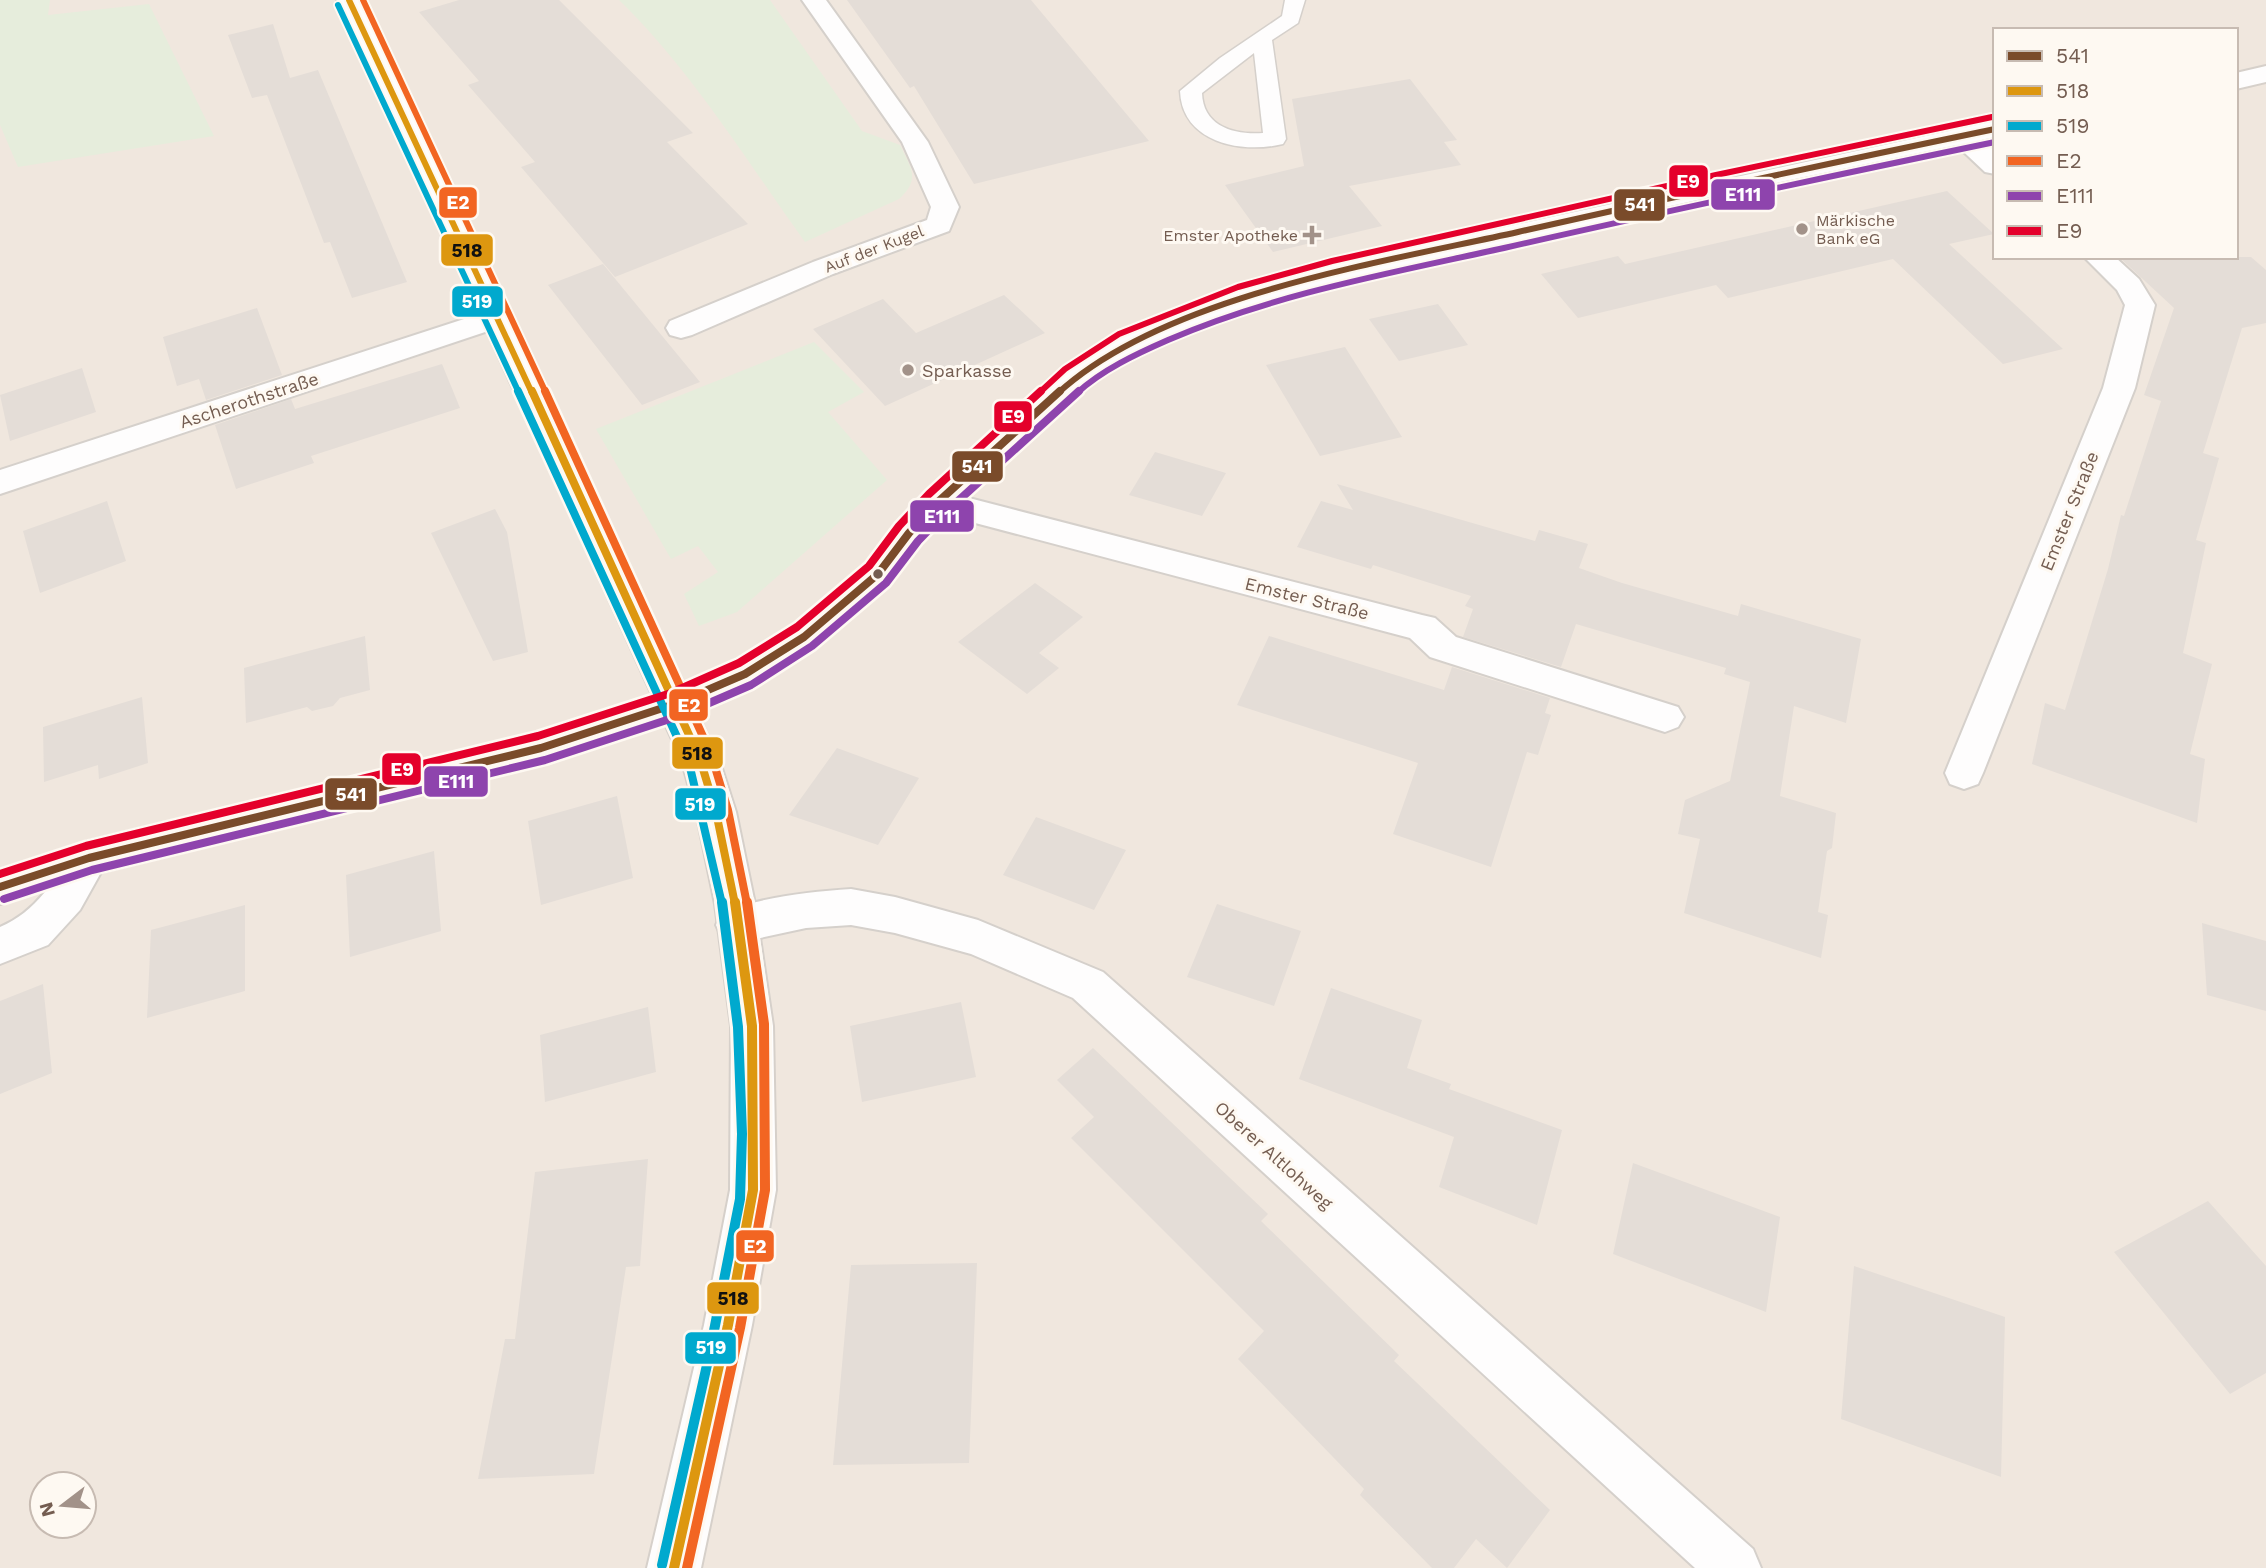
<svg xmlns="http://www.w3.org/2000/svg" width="2266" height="1568" font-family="'Work Sans',sans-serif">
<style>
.residential{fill:#f0e7de;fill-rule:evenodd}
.green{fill:#e6eddc}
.building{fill:#e4ddd7}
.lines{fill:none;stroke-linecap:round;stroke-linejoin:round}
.lane-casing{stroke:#d5d0cb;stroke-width:3}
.street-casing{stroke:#d5d0cb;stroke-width:4}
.secondary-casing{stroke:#d6d0ca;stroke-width:4}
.lane{fill:#fefdfd;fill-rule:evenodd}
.street{fill:#fefdfd;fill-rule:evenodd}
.secondary{fill:#fefdfd;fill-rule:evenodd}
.bus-1-far1-casing{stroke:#fef9f2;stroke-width:10}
.bus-1-casing{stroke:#fef9f2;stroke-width:13}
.bus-2-far2-casing{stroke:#fef9f2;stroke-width:10}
.bus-2-far1-casing{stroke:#fef9f2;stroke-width:13}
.bus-2-casing{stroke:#fef9f2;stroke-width:16}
.bus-3-far2-casing{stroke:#fef9f2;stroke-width:10}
.bus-3-far1-casing{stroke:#fef9f2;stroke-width:13}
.bus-3-casing{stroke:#fef9f2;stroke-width:16}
.bus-4-far2-casing{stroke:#fef9f2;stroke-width:10}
.bus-4-far1-casing{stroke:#fef9f2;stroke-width:13}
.bus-4-casing{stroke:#fef9f2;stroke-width:16}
.bus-5-far1-casing{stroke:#fef9f2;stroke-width:10}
.bus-5-casing{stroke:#fef9f2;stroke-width:13}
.bus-6-far1-casing{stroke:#fef9f2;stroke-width:10}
.bus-6-casing{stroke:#fef9f2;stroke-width:13}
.bus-1-far1{stroke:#7a4b2a;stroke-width:6}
.bus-1{stroke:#7a4b2a;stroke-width:8}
.bus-2-far2{stroke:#dd9710;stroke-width:6}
.bus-2-far1{stroke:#dd9710;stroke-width:8}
.bus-2{stroke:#dd9710;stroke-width:10}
.bus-3-far2{stroke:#00a9ce;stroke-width:6}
.bus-3-far1{stroke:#00a9ce;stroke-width:8}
.bus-3{stroke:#00a9ce;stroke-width:10}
.bus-4-far2{stroke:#f26522;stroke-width:6}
.bus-4-far1{stroke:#f26522;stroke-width:8}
.bus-4{stroke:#f26522;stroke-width:10}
.bus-5-far1{stroke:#8e44ad;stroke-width:6}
.bus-5{stroke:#8e44ad;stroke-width:8}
.bus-6-far1{stroke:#e4002b;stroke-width:6}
.bus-6{stroke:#e4002b;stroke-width:8}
.poi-dot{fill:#a29289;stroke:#fef9f2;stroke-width:2.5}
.bus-dot{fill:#745d51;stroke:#fef9f2;stroke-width:2.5}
.labels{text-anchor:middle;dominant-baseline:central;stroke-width:6;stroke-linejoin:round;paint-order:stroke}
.far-poi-label{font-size:16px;fill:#745d51;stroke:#fef9f2;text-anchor:start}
.far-street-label{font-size:16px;fill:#745d51;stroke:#fef9f2}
.poi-label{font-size:18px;fill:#745d51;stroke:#fef9f2;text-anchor:start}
.street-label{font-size:18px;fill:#745d51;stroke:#fef9f2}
.line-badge{stroke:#fef9f2;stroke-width:2.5}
.badge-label{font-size:19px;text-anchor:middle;font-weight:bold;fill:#fff}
.pale-badge-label{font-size:19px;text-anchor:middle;font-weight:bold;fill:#111}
</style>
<rect width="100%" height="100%" fill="#f8f4f0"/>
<path class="residential" d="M0,0H2266V1568H0ZM1995,30H2236V257H1995ZM42,1484H84V1526H42Z"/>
<path class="green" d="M0,0H50L48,15L149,4L214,136L18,167L0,125Z
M619,0H770L862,131L900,145C911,168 921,179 899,199L805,242C746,160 692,71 619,0Z
M814,342L864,392L828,412L887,480L737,612L699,626L684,594L718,572L698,546L671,559L596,429Z"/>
<path class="building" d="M459,0H559L693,133L667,142L748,224L615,277L521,167L535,162L468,85L479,81L419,12Z
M847,0H1031L1149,141L974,184L914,86L910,88Z
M273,24L290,78L318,70L407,282L352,298L330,242L324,243L267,95L252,98L228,35Z
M1410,79L1457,140L1444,142L1461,165L1349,186L1382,226L1273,252L1225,185L1304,166L1292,99Z
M1947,191L1994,234L1949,244L2063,349L2003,364L1893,259L1728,298L1716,285L1578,318L1541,274L1618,256L1625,264Z
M2119,257H2251L2266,270V323L2242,328L2203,453L2219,458L2196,540L2206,543L2183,653L2212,664L2190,754L2205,759L2197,823L2032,764L2045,703L2065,710L2108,569L2121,515L2124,516L2161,401L2144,395L2174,308Z
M603,264L700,382L642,405L548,285Z
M1004,295L1045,333L885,406L813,329L883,299L916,333Z
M1438,304L1468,345L1399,361L1369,319Z
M257,308L282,375L206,400L199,379L177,386L163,337Z
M1345,347L1402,437L1320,456L1266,365Z
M442,364L460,408L311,456L314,463L236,489L215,425L291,399L295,409Z
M82,368L96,412L10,441L0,395Z
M1155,452L1226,473L1202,516L1129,495Z
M1337,484L1535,541L1539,530L1588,544L1579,568L1622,583L1738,616L1741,604L1861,639L1846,723L1794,706L1780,796L1836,813L1832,848L1827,851L1818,912L1828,915L1821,958L1684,913L1700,839L1678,834L1685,800L1730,781L1750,682L1724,674L1726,668L1576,624L1561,667L1463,637L1473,609L1465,606L1471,596L1373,565L1371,569L1297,547L1321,501L1353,510Z
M107,501L126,561L40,593L23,531Z
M495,509L507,532L528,652L493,661L431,533Z
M1035,583L1083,617L1039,653L1059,668L1027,694L958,642Z
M365,636L370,690L340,698L333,706L312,711L307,707L246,723L244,668Z
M1269,636L1444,690L1452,667L1550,698L1545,713L1551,715L1538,755L1527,752L1491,867L1393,834L1418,763L1237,705Z
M142,697L148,763L99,779L98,765L44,782L43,727Z
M837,748L919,778L878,845L789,815Z
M617,796L633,878L541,905L528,821Z
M1036,817L1126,850L1094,910L1003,875Z
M434,851L441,931L350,957L346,875Z
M1217,904L1301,931L1274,1006L1187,977Z
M245,905V991L147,1018L151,930Z
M2202,923L2266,941V1011L2207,995Z
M43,984L52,1073L0,1094V1001Z
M1331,988L1422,1020L1407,1068L1451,1084L1449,1089L1562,1130L1537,1225L1439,1187L1454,1137L1299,1079Z
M961,1002L976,1077L862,1102L850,1026Z
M648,1007L656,1072L545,1102L540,1035Z
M1093,1048L1268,1214L1261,1221L1399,1355L1394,1361L1550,1510L1507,1568L1476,1539L1454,1568H1432L1360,1495L1364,1489L1238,1359L1264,1331L1071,1138L1094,1117L1057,1080Z
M648,1159L640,1266L626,1267L594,1474L478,1479L505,1339H515L535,1172Z
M1633,1163L1780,1217L1766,1312L1613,1254Z
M2208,1201L2266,1266V1373L2230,1394L2114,1252Z
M977,1263L969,1463L833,1465L851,1265Z
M1854,1266L2005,1317L2001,1477L1841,1419Z"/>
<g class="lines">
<g class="lane-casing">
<path id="lane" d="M1285,0H1305L1298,23L1272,40L1286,139L1283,144C1242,154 1182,143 1180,91L1220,58L1282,16ZM1254,53L1263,133C1235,135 1203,127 1202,93Z"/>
</g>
<g class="street-casing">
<path id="street" d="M802,0H826L928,142L959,207L949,231L833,274L692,335L681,338L670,335L666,328L670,321L813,262L927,220L931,207L902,142Z
M1961,127L1970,129L1995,151V174L1985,172L1952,141L1948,135L1952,129Z
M2084,257H2115L2139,279L2155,305L2135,388L1983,773L1978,784L1964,789L1950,784L1945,773L2103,388L2125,305L2117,290Z
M498,308L509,310L513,317L509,324L0,494V470Z
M938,490L1422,615L1435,618L1456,637L1678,707L1684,717L1678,727L1665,732L1430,657L1410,638L926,510L921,502L926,494Z
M89,841L103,846L109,858L80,910L48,945L0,964V927C36,912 56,879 75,846Z
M851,889L895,897L978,920L1103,972L1753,1549L1761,1568H1695L1073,998L971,954L895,933L851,925L806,928L737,943L722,938L716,925L722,912C764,897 808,892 851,889Z"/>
</g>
<g class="secondary-casing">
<path id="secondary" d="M337,0H361L684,684C751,656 813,617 865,566C887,544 904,516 927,493C969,452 1015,410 1061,373C1134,314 1245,287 1335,264L1995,121V137L1719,195L1339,281L1251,306L1136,352L1084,386L950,510L921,542L890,583L817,647L758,684L696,711L719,759L736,812L755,904L773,1026L776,1190L752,1325L701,1568H647L704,1325L730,1190L731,1026L715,904L696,812L681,759L664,722L541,763L89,875L0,904V870L89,841L541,733L653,697Z
M2266,66V82L2236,89V73Z"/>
</g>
<use href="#lane" class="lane"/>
<use href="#street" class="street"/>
<use href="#secondary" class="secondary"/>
<g class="bus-1-far1-casing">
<path id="bus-1-far1" d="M1058,393C1164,296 1379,263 1518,232C1677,196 1836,162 1995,129"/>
</g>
<g class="bus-1-casing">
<path id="bus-1" d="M0,887L89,858L541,748L675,704L745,674L804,637L878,574L909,533L938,502L1060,391"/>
</g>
<g class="bus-2-far2-casing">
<path id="bus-2-far2" d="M349,0L532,393"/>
</g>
<g class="bus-2-far1-casing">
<path id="bus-2-far1" d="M532,391L700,759L716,812L735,904"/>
</g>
<g class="bus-2-casing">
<path id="bus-2" d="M674,1568L728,1325L753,1190L752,1026L735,902"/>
</g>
<g class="bus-3-far2-casing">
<path id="bus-3-far2" d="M338,5L519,393"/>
</g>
<g class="bus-3-far1-casing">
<path id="bus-3-far1" d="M518,391L689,763L722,904"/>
</g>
<g class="bus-3-casing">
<path id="bus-3" d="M662,1565L709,1356L740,1199L742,1134L738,1027L722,902"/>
</g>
<g class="bus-4-far2-casing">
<path id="bus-4-far2" d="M363,0L546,393"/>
</g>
<g class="bus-4-far1-casing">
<path id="bus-4-far1" d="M545,391L711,754L728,810L747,904"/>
</g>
<g class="bus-4-casing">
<path id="bus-4" d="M687,1568L740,1328L765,1190L764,1024L747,902"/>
</g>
<g class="bus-5-far1-casing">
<path id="bus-5-far1" d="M1077,393C1102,370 1136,354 1168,340C1274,294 1391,273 1504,248C1667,211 1831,176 1995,142"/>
</g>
<g class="bus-5-casing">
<path id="bus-5" d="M4,899L92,870L545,760L679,716L751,685L812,646L886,583L918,541L947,511L1079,391"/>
</g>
<g class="bus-6-far1-casing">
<path id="bus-6-far1" d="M1039,393L1065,369L1119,334L1238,287L1332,261L1716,175L1992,117"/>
</g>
<g class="bus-6-casing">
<path id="bus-6" d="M0,874L86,846L538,736L671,693L739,663L797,627L869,566L899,526L929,494L1041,391"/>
</g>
<use href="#bus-1-far1" class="bus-1-far1"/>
<use href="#bus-1" class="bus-1"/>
<use href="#bus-2-far2" class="bus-2-far2"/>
<use href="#bus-2-far1" class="bus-2-far1"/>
<use href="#bus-2" class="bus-2"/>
<use href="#bus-3-far2" class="bus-3-far2"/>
<use href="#bus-3-far1" class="bus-3-far1"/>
<use href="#bus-3" class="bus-3"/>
<use href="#bus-4-far2" class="bus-4-far2"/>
<use href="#bus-4-far1" class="bus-4-far1"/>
<use href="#bus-4" class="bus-4"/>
<use href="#bus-5-far1" class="bus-5-far1"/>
<use href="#bus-5" class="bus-5"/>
<use href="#bus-6-far1" class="bus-6-far1"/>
<use href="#bus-6" class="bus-6"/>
</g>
<g class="poi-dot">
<circle cx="1802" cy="229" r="7"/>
<path d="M1308.5 224.5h7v7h7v7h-7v7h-7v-7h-7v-7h7z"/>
<circle cx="908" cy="370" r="7"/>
</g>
<circle class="bus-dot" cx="878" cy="574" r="6"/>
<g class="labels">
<g class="far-poi-label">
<text x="1816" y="220">Märkische<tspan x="1816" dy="18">Bank eG</tspan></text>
<text x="1298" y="235" text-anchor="end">Emster Apotheke</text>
</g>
<g class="far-street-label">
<text transform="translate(874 249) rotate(-21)">Auf der Kugel</text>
</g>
<g class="poi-label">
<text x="922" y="370">Sparkasse</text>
</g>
<g class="street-label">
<text transform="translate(249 400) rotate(-18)">Ascherothstraße</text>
<text transform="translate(2069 511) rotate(-68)">Emster Straße</text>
<text transform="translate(1307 598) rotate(14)">Emster Straße</text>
<text transform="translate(1274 1155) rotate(42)">Oberer Altlohweg</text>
</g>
</g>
<g class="line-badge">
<rect x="1668" y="164" width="41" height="34" rx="7" fill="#e4002b"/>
<rect x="1710" y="178" width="66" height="33" rx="7" fill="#8e44ad"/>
<rect x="438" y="186" width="40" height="33" rx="7" fill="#f26522"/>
<rect x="1613" y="188" width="53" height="34" rx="7" fill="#7a4b2a"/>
<rect x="440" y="233" width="54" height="34" rx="7" fill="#dd9710"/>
<rect x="451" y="285" width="53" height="33" rx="7" fill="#00a9ce"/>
<rect x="993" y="400" width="40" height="33" rx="7" fill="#e4002b"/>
<rect x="951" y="450" width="53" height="33" rx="7" fill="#7a4b2a"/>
<rect x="909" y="499" width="66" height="34" rx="7" fill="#8e44ad"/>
<rect x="668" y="688" width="41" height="34" rx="7" fill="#f26522"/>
<rect x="671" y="736" width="53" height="34" rx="7" fill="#dd9710"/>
<rect x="381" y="752" width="41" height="34" rx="7" fill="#e4002b"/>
<rect x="423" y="765" width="66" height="33" rx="7" fill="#8e44ad"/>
<rect x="324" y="777" width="54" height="34" rx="7" fill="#7a4b2a"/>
<rect x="674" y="787" width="53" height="34" rx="7" fill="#00a9ce"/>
<rect x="735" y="1229" width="40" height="34" rx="7" fill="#f26522"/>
<rect x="706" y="1281" width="54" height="34" rx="7" fill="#dd9710"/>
<rect x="684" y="1331" width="53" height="34" rx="7" fill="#00a9ce"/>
</g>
<g class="badge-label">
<text x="1688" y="188">E9</text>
<text x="1743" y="201">E111</text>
<text x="458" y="209">E2</text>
<text x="1640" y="211">541</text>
<text x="477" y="308">519</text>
<text x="1013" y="423">E9</text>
<text x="977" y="473">541</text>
<text x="942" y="523">E111</text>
<text x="689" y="712">E2</text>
<text x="402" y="776">E9</text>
<text x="456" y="788">E111</text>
<text x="351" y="801">541</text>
<text x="700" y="811">519</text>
<text x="755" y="1253">E2</text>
<text x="711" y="1354">519</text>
</g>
<g class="pale-badge-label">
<text x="467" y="257">518</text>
<text x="697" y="760">518</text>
<text x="733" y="1305">518</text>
</g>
<rect x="1993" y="28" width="245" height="231" fill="#fef9f2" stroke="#c7bbb2" stroke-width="2"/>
<rect x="2007" y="51" width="35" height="10" fill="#7a4b2a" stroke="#c7bbb2" stroke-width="2"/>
<text x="2056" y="63" font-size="21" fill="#745d51">541</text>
<rect x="2007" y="86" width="35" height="10" fill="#dd9710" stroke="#c7bbb2" stroke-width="2"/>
<text x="2056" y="98" font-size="21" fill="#745d51">518</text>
<rect x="2007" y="121" width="35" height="10" fill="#00a9ce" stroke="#c7bbb2" stroke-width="2"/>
<text x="2056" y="133" font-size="21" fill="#745d51">519</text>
<rect x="2007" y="156" width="35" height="10" fill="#f26522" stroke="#c7bbb2" stroke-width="2"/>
<text x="2056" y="168" font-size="21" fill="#745d51">E2</text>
<rect x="2007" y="191" width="35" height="10" fill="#8e44ad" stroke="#c7bbb2" stroke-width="2"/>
<text x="2056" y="203" font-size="21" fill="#745d51">E111</text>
<rect x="2007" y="226" width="35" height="10" fill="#e4002b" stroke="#c7bbb2" stroke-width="2"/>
<text x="2056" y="238" font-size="21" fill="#745d51">E9</text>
<g transform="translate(63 1505) rotate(254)"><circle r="33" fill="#fef9f2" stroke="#c7bbb2" stroke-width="2"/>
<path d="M0-5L12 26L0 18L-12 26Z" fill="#a29289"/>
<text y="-10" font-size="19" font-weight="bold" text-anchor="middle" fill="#745d51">N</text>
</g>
</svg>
